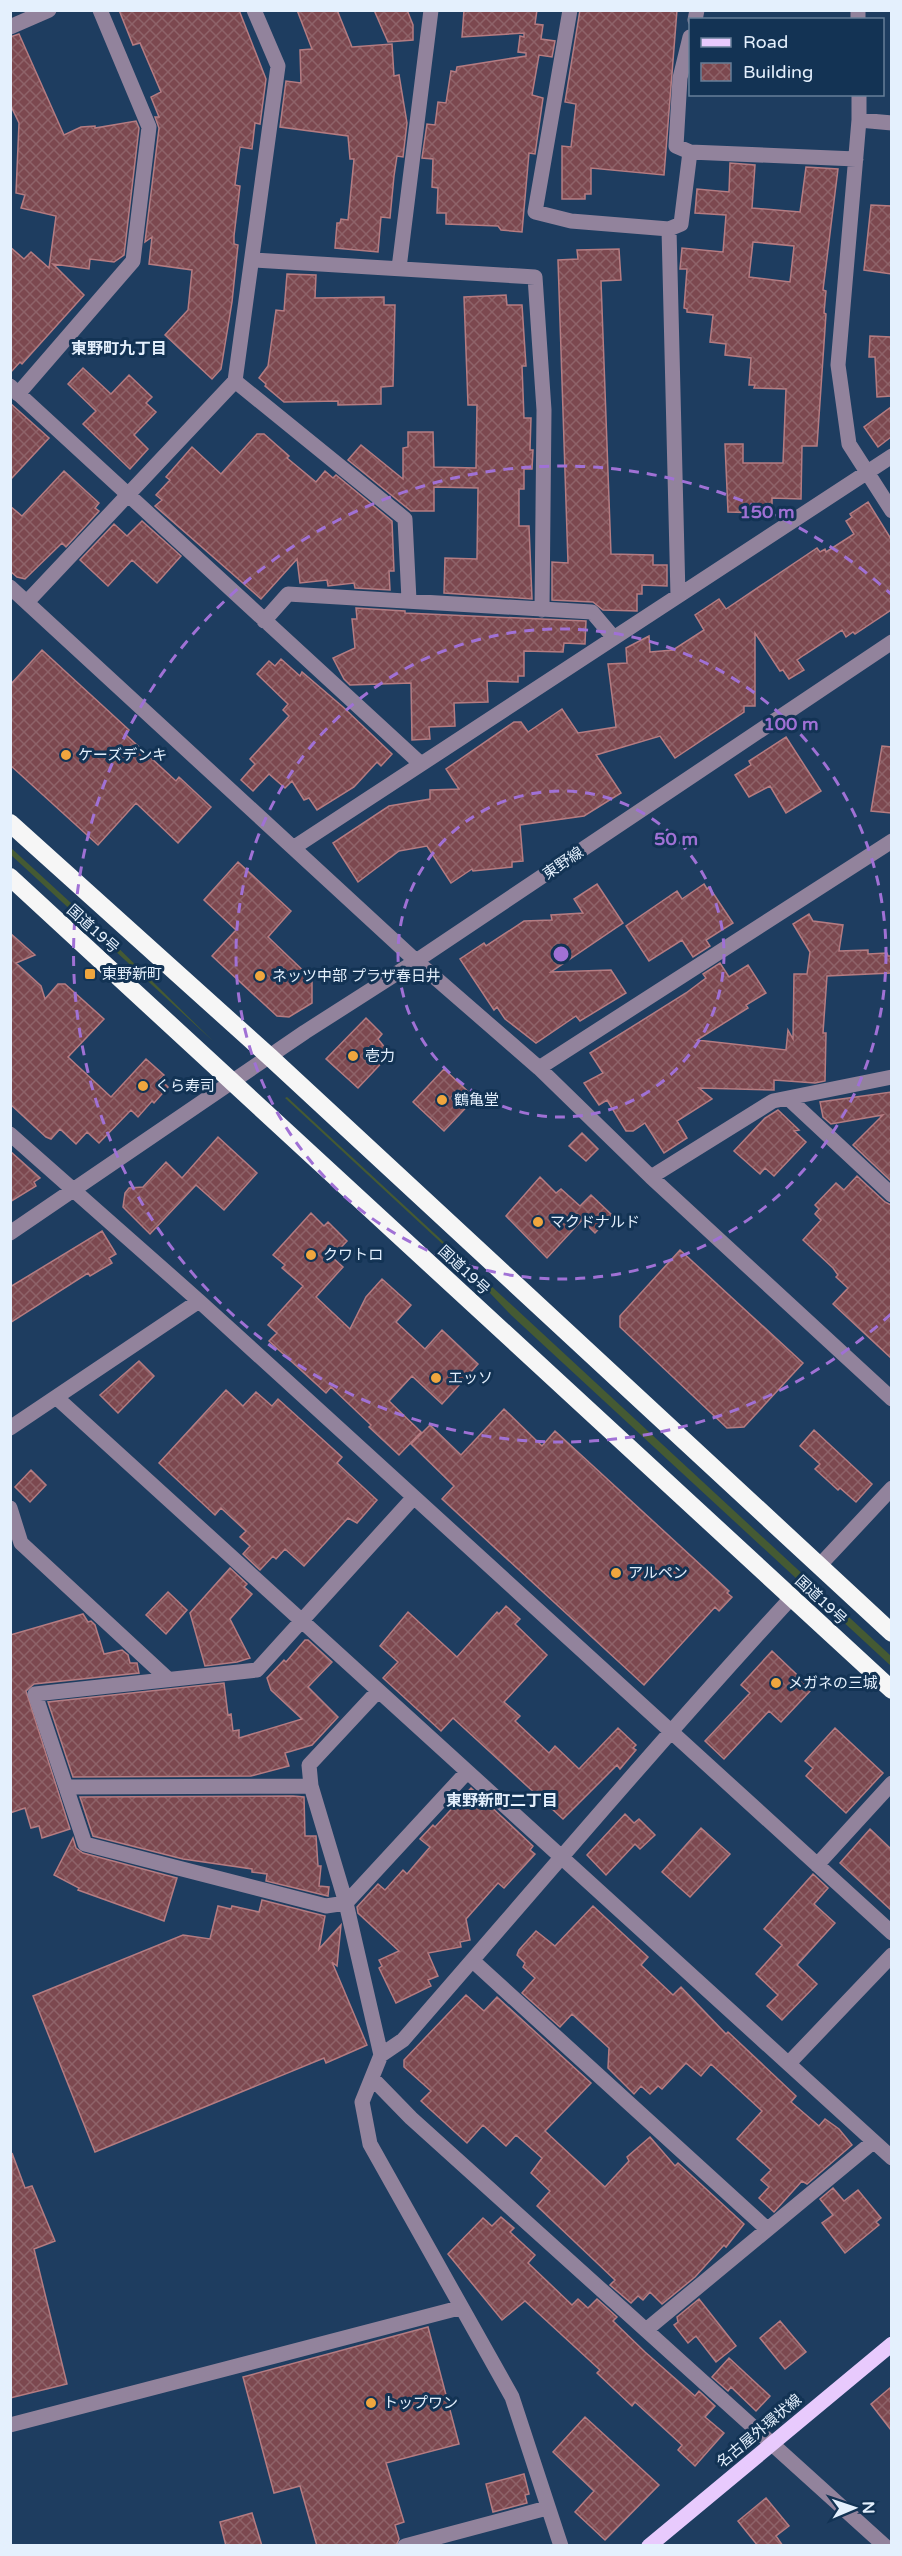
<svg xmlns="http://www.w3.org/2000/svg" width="902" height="2556" font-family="'Varela Round','Noto Sans JP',sans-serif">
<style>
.grass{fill:#455a33}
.building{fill:url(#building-cross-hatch);stroke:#b47c82;stroke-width:1.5;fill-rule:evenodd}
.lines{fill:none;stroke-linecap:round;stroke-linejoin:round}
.minor{stroke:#92839c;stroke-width:15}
.major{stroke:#e8cafd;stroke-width:15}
.highway{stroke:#f6f6f6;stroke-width:18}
.ring{fill:none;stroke:#a071d5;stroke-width:3;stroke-dasharray:10 8}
.poi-dot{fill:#f0a63e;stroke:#133354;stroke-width:2}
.labels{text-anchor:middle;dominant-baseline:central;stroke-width:6;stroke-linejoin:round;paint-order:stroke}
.poi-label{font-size:15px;fill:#e4f0fd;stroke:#133354;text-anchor:start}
.street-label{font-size:15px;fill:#e4f0fd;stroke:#133354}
.neighbourhood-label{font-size:16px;font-weight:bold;fill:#e4f0fd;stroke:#133354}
.centre{fill:#a071d5;stroke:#133354;stroke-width:3}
.ring-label{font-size:18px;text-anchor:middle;font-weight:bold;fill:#a071d5;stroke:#133354;stroke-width:6;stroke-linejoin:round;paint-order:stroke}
</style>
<defs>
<pattern id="building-cross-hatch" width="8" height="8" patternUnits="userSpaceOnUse" patternTransform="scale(1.5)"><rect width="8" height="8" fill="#7c484f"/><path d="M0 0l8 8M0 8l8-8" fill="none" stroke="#8e6369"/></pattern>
</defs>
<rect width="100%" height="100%" fill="#1e3d60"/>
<path class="grass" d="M10,847L96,926L214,1042L11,855Z
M287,1097L891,1656V1666L511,1315L449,1250L285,1098Z"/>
<path class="building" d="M119,10H239L266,79L260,124L255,123L252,149L240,147L235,185L240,186L234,236V244L238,245L232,302L221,369L212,379L165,335L188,310L192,270L149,264L152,237L145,242L159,128L155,117H159L151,97L161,92L140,43L133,45Z
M297,10H337L352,47L392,44L394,76L399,75L407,123L403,157L397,156L394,176L390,218L381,217L378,252L335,248L337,223H340L341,219L348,220L354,159H350L348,136L280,127L286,81L301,83L300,50L312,49Z
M374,10H407L413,25V40L388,42Z
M464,10H537L535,24L543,25L541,39L555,41L552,57L539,55L532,95L543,98L535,154L529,153L522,232L501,230L498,226L446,224V213H437L438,188L432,187L433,159L422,158L427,124L435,125L438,102L446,103L451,71L456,72L457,67L526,56V53L518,52L520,36L524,37V33L462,37Z
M580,10H677L664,175L591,168V194H585V199H562V146L571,147L576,104L565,102Z
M19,34L64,135L81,127L95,126V128L136,121L139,128L124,255L114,262L90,259L89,269L53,264L84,295L22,364L20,362L10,373V247L24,259L31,252L49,268L56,216L21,208L25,195L16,193L19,123L10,104V37Z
M730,163L755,165L752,208L800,212L806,167L838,169L823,290L826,291L824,313L826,314L817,446H802L801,499L772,498V506H765L764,513L728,512L725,444H743V463H783L786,389L754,388L755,385H749L751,358L725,355L726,344L710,342L713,315L687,312V309L684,308L687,269H680L682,248L723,252L726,215L695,213L697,189L729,192ZM753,242L794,246L790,282L749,277Z
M871,205L891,206V274L864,270Z
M619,249L621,280L601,281L611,554L653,555V565H667V586L642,585V594H637V611L603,610L593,602L552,600V562L568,563L558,260L578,259L577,250Z
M287,274L316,275L315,298L384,297V305H395L393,386L381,387V404L338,405V401L284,402L265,386L266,384L259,378L268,366L276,310L284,311Z
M506,295L507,305H522L526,366H522L524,418H531L530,450H533L532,469H524V489H519V526H529L532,599L444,593L445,558L477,559L478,488L434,487V511H411L348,460L361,445L403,479V448L408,447V432H433L434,467L476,468L477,405H468L464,297Z
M870,336L891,337V396L877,397L875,357H869Z
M83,368L111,394L129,375L152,397L146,403L156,412L134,435L148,449L130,469L83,424L96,411L68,384Z
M10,403L49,438L10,480Z
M891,407V437L878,447L864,427Z
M257,434H264L289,456L287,458L316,482L325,471L333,478L336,475L392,521L394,571H389L390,590L355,588L354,583L328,586L327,580L300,583L297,559L261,599L155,506L162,500L156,495L170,480L166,477L192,447L221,474Z
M64,471L99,503L95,508L99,511L66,547L62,543L25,579L17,577L10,571V506L22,516Z
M868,502L891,539V610L855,634L853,632L846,637L842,630L804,655L797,660L804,670L789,679L783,670L780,671L755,633V706H744V712L675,758L660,736L596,755L621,793L584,816L520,825L523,861L512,862V867L473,871L472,869L451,883L427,846L399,851L358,882L333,843L389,806L430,799V790L459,789L446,769L514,722H521L528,732L562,709L578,733L616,727L608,664L627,663L626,648L649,636L650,652L673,650L704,630L695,615L719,599L726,609L817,548L820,552L825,549L826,552L854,534L846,521L852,517L850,514Z
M142,521L181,556L157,583L132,560L108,586L80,560L114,524L127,536Z
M356,608L405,611V613L586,621L585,644L564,643L563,652L524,651V676H518V682L487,681L488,702L454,703L455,726L429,727L430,739L412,740L411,683L350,685L344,679L333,658L355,648L352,619H357Z
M42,650L129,730L125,734L176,781L179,777L211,807L178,843L136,803L98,845L10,765V685Z
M281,659L300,676L302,672L343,707L392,754L381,766L377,762L354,787L317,810L309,798L304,800L292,781L285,788L269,774L253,791L241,780L255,764L250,759L289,716L283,710L288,704L257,674L269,661L275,666Z
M786,737L821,791L786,813L770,786L749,797L735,775L751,765L749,761Z
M882,746L891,747V813L871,811Z
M238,862L291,911L268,937L312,979V1003L289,1017L277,1016L212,956L236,930L204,900Z
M597,884L623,923L551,972L611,970L626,993L580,1021L576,1016L536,1043L505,1019L497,1007L494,1010L460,959L484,943L486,946L524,921L552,920L551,915L583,913L574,899Z
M704,884L707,889L709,887L733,923L706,940L710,946L693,957L682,940L649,961L626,926L677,891L682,899Z
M809,914L813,921L843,925L839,951L868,950V954L887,953L888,956H891V973L827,976L823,1033H826L825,1081L815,1083L774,1080V1090L699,1088L712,1099L677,1121L687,1138L664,1153L645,1123L633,1131H626L607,1100L599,1105L584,1083L603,1073L590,1053L686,993L706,978L703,974L720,963L729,977L748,965L766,993L746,1005L748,1008L697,1040L786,1050L788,1030L793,1039L794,974H807L810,952L793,924Z
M10,933L35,955L16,963L41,986L45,999L58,984H65L104,1019L68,1057L111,1097L146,1059L164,1075L160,1079L168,1087L154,1103L152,1101L138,1117L131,1110L99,1143L87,1132L76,1144L60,1129L51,1139L46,1137L10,1104Z
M366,1018L382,1034L378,1039L390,1054L358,1088L326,1059Z
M444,1069L475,1098L444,1131L413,1102Z
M891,1092V1181L853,1145L883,1115L831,1124L823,1117L820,1102Z
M778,1110L799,1130L794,1131L806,1142L774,1176L765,1168L760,1174L734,1151L765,1118Z
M582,1133L598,1149L586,1161L569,1146Z
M218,1137L257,1173L224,1210L196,1185L150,1234L123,1207L125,1193L129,1188L143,1187L166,1162L182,1178Z
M10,1151L40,1178L34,1182L36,1186L10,1202Z
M857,1176L885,1202L891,1205V1358L833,1304L848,1288L836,1277L838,1275L833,1268L803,1240L821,1220L815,1214L819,1209L815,1205L836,1183L844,1190Z
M540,1177L556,1193L561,1189L580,1206L591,1195L612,1215L595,1233L582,1220L547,1258L506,1216Z
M311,1213L324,1226L328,1222L347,1241L332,1257L343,1267L316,1297L350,1329L366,1297L382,1279L411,1305L396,1322L425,1349L442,1330L478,1364L442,1404L412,1376L389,1401L421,1432L399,1455L369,1427L371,1425L331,1387L326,1393L269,1341L277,1333L268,1325L303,1286L282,1268L285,1265L273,1255Z
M102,1231L116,1254L109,1258L112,1263L90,1276L88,1273L10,1323V1287Z
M680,1250L803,1363L744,1427L727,1428L620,1327V1316Z
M139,1361L154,1376L118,1413L100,1395Z
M226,1390L243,1406L256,1392L272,1406L278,1399L342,1457L337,1463L377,1500L357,1523L348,1518L304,1566L285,1549L276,1559L273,1556L260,1570L243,1554L250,1546L240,1537L246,1531L221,1508L215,1515L159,1463Z
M504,1409L542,1446L555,1431L729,1591L727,1593L732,1597L719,1611L715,1607L644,1685L442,1499L454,1486L411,1444L430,1425L461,1455Z
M814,1430L872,1484L856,1502L840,1488L838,1490L815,1469L820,1464L800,1446Z
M31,1470L46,1485L30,1502L15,1487Z
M230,1568L247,1584L244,1587L252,1594L230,1619L250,1658L237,1662L205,1666L190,1613Z
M168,1592L187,1610L166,1634L146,1615Z
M506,1606L520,1619L515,1624L547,1655L504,1702L520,1716L515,1721L549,1753L555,1746L579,1769L618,1728L636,1745L633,1748L636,1750L620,1769L617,1765L563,1819L453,1718L441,1731L383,1678L398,1662L380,1646L408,1612L457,1657L497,1612L499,1614Z
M83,1614L88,1622L91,1621L95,1625L104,1654L122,1650L128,1655L130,1663H137L139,1673L34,1684L26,1691L70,1829L42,1838L39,1826L31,1828L25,1808L10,1813V1635Z
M305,1640H308L332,1662L308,1687L338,1717L312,1745L285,1753L289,1766L251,1776L73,1777L48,1702L224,1683L228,1715L231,1714L233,1731L239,1730V1738L302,1719L271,1690L267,1678L284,1660L286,1662Z
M772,1651L812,1689L781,1722L769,1711L724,1759L705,1741L750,1693L741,1685Z
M835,1728L883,1773L846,1813L806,1776L813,1768L805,1761Z
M471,1788L533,1846L530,1850L535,1854L504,1888L498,1883L466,1919L470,1940L460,1942L461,1947L428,1953L438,1976L428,1980L431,1986L396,2003L379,1968L382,1966L379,1960L399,1951L358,1913L357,1907L378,1884L385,1890L403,1870L407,1874L430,1847L420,1839L433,1825L435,1827Z
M293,1796L304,1797L305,1836H316L318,1866H321L319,1886L329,1887L328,1896L266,1881L267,1874L252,1872V1869L183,1859L93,1836L80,1797Z
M625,1814L634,1823L639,1819L655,1835L640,1849L635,1844L606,1875L587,1855Z
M701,1828L730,1854L690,1897L662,1872Z
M870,1829L891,1849V1910L840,1863Z
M73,1838L76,1848L83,1853L177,1878L164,1921L78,1890L79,1888L54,1875Z
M813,1874L828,1888L814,1904L835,1923L797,1965L817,1984L782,2020L767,2006L778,1995L756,1974L782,1945L764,1929Z
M262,1900L325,1916L319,1949L341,1925L337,1966L332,1962L367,2045L326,2063L324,2058L95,2152L33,1996L183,1935L210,1939L218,1906L231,1909L232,1906L259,1912Z
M593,1906L648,1957L641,1965L673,1995L681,1987L726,2034L728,2032L796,2096L791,2102L819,2126L825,2119L839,2129L852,2145L807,2184L802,2181L774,2212L759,2198L769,2187L761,2180L771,2170L737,2139L762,2111L711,2064L701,2076L686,2063L662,2089L658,2086L650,2094L641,2086L634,2094L608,2068L609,2048L572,2014L560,2027L522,1993L535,1978L523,1967L525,1963L517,1955L519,1950L536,1931L555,1946Z
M466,1995L484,2011L497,1997L591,2083L545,2131L605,2187L629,2161L627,2157L650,2137L675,2166L678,2163L744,2224L726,2247L724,2245L695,2277L662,2304L650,2292L643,2300L638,2296L631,2303L610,2285L615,2280L537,2206L550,2191L531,2173L542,2158L516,2135L506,2146L483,2125L467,2143L421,2101L431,2091L404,2067V2060Z
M12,2153L25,2188L32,2186L55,2241L34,2249L67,2384L10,2398Z
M833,2188L844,2201L858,2190L881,2218L876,2222L879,2225L845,2253L822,2223L833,2215L820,2199Z
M501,2217L514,2228L510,2232L535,2255L528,2263L572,2305L578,2299L588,2308L597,2299L617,2317L613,2321L645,2352L695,2396L699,2391L715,2406L705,2417L724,2433L695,2466L678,2450L682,2445L635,2402L632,2406L597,2373L600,2370L525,2301L502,2320L448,2254L483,2218L492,2226Z
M699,2299L736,2346L716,2362L696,2336L688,2343L674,2325L678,2322L677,2317Z
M780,2321L806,2352L785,2369L760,2338Z
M428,2327L459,2444L386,2463L404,2522L395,2525L399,2539L396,2546H317L300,2486L274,2493L243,2377Z
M729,2358L770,2396L756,2411L731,2387L728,2391L712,2377Z
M891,2387V2430L871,2404Z
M585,2417L659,2485L605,2540L575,2512L594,2491L553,2452Z
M524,2474L529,2494L525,2495L527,2503L493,2512L486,2484Z
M766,2498L789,2526L776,2536L783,2546H758L738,2521Z
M252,2513L262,2546H226L220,2522Z"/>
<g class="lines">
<path class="minor" d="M570,10L535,212L571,221L669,229L678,596
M858,10V20
M695,20L697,10
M10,27L49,10
M690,37L680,78L676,146L690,152L856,159
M859,94V120L838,365L849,444L892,511
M859,120L892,123
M669,229L681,224L690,152
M253,260L535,277L544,410L542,610
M399,268L431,10
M235,381L405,519L409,600
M10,386L421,764
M18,394L133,261L149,127L100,10
M10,587L416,961L539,1068L651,1177L892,1399
M27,602L235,381L278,66L254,10
M264,621L288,594L592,612L614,638
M293,848L892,456
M539,1068L892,841
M789,1099L892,1195
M10,1134L199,1301L892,1933
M651,1177L773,1101L892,1077
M10,1233L305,1032L416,961L892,642
M57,1398L892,2158
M10,1428L199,1301
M414,1497L257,1670L35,1694L85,1844L326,1906L346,1903L467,1772
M10,1508L21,1543L168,1679
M820,1565L892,1488
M311,1786L346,1903L381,2055L362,2102L370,2144L512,2397L561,2546
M66,1787L311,1786L309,1765L378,1691
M817,1865L892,1783
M473,1961L767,2229
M381,2055L403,2040C532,1892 659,1742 792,1597
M789,2063L892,1955
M372,2078L411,2118L885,2546
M646,2330L873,2142
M10,2425L459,2308
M405,2546L547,2508"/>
<path class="major" d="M649,2546L892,2344"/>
<path class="highway" d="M10,823L270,1057L892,1633
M10,877L892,1690"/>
</g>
<g class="ring">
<circle cx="561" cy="954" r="163"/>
<circle cx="561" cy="954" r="325"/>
<path d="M891 1314A488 488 0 1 1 891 594"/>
</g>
<g class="poi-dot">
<circle cx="66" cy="755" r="6"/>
<rect x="84" y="968" width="12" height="12" rx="3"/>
<circle cx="260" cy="976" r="6"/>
<circle cx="353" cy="1056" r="6"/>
<circle cx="143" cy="1086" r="6"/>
<circle cx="442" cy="1100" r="6"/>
<circle cx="538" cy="1222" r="6"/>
<circle cx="311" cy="1255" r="6"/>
<circle cx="436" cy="1378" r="6"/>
<circle cx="616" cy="1573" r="6"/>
<circle cx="776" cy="1683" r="6"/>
<circle cx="371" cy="2403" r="6"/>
</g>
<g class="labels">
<g class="poi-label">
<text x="78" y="755">ケーズデンキ</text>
<text x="102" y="974">東野新町</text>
<text x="272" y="976">ネッツ中部 プラザ春日井</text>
<text x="365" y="1056">壱力</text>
<text x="155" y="1086">くら寿司</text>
<text x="454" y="1100">鶴亀堂</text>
<text x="550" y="1222">マクドナルド</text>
<text x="323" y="1255">クワトロ</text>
<text x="448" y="1378">エッソ</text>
<text x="628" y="1573">アルペン</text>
<text x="788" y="1683">メガネの三城</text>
<text x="383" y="2403">トップワン</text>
</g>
<g class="street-label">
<text transform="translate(563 863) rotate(-34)">東野線</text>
<text transform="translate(93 929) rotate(42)">国道19号</text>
<text transform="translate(464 1270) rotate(43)">国道19号</text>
<text transform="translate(821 1600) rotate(43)">国道19号</text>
<text transform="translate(759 2431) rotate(-40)">名古屋外環状線</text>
</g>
<g class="neighbourhood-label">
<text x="119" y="349">東野町九丁目</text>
<text x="502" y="1801">東野新町二丁目</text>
</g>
</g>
<circle cx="561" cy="954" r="9" class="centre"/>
<g class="ring-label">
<text x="767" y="518">150 m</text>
<text x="791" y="730">100 m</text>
<text x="676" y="845">50 m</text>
</g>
<rect width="902" height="2556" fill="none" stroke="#e4f0fd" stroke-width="24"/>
<rect x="689" y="18" width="195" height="78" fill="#133354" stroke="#677f98" stroke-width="1.5"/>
<rect x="701" y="38" width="30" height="9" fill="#e8cafd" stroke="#677f98" stroke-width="1.5"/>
<text x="743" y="48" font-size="18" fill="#e4f0fd">Road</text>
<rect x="701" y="63" width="30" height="18" fill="url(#building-cross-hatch)" stroke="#677f98" stroke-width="1.5"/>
<text x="743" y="78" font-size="18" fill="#e4f0fd">Building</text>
<g transform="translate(854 2508) rotate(88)" stroke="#133354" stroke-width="4.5" paint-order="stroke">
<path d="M0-4.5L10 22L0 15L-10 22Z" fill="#e4f0fd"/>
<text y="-9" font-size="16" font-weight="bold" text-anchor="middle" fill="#e4f0fd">N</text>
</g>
</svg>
